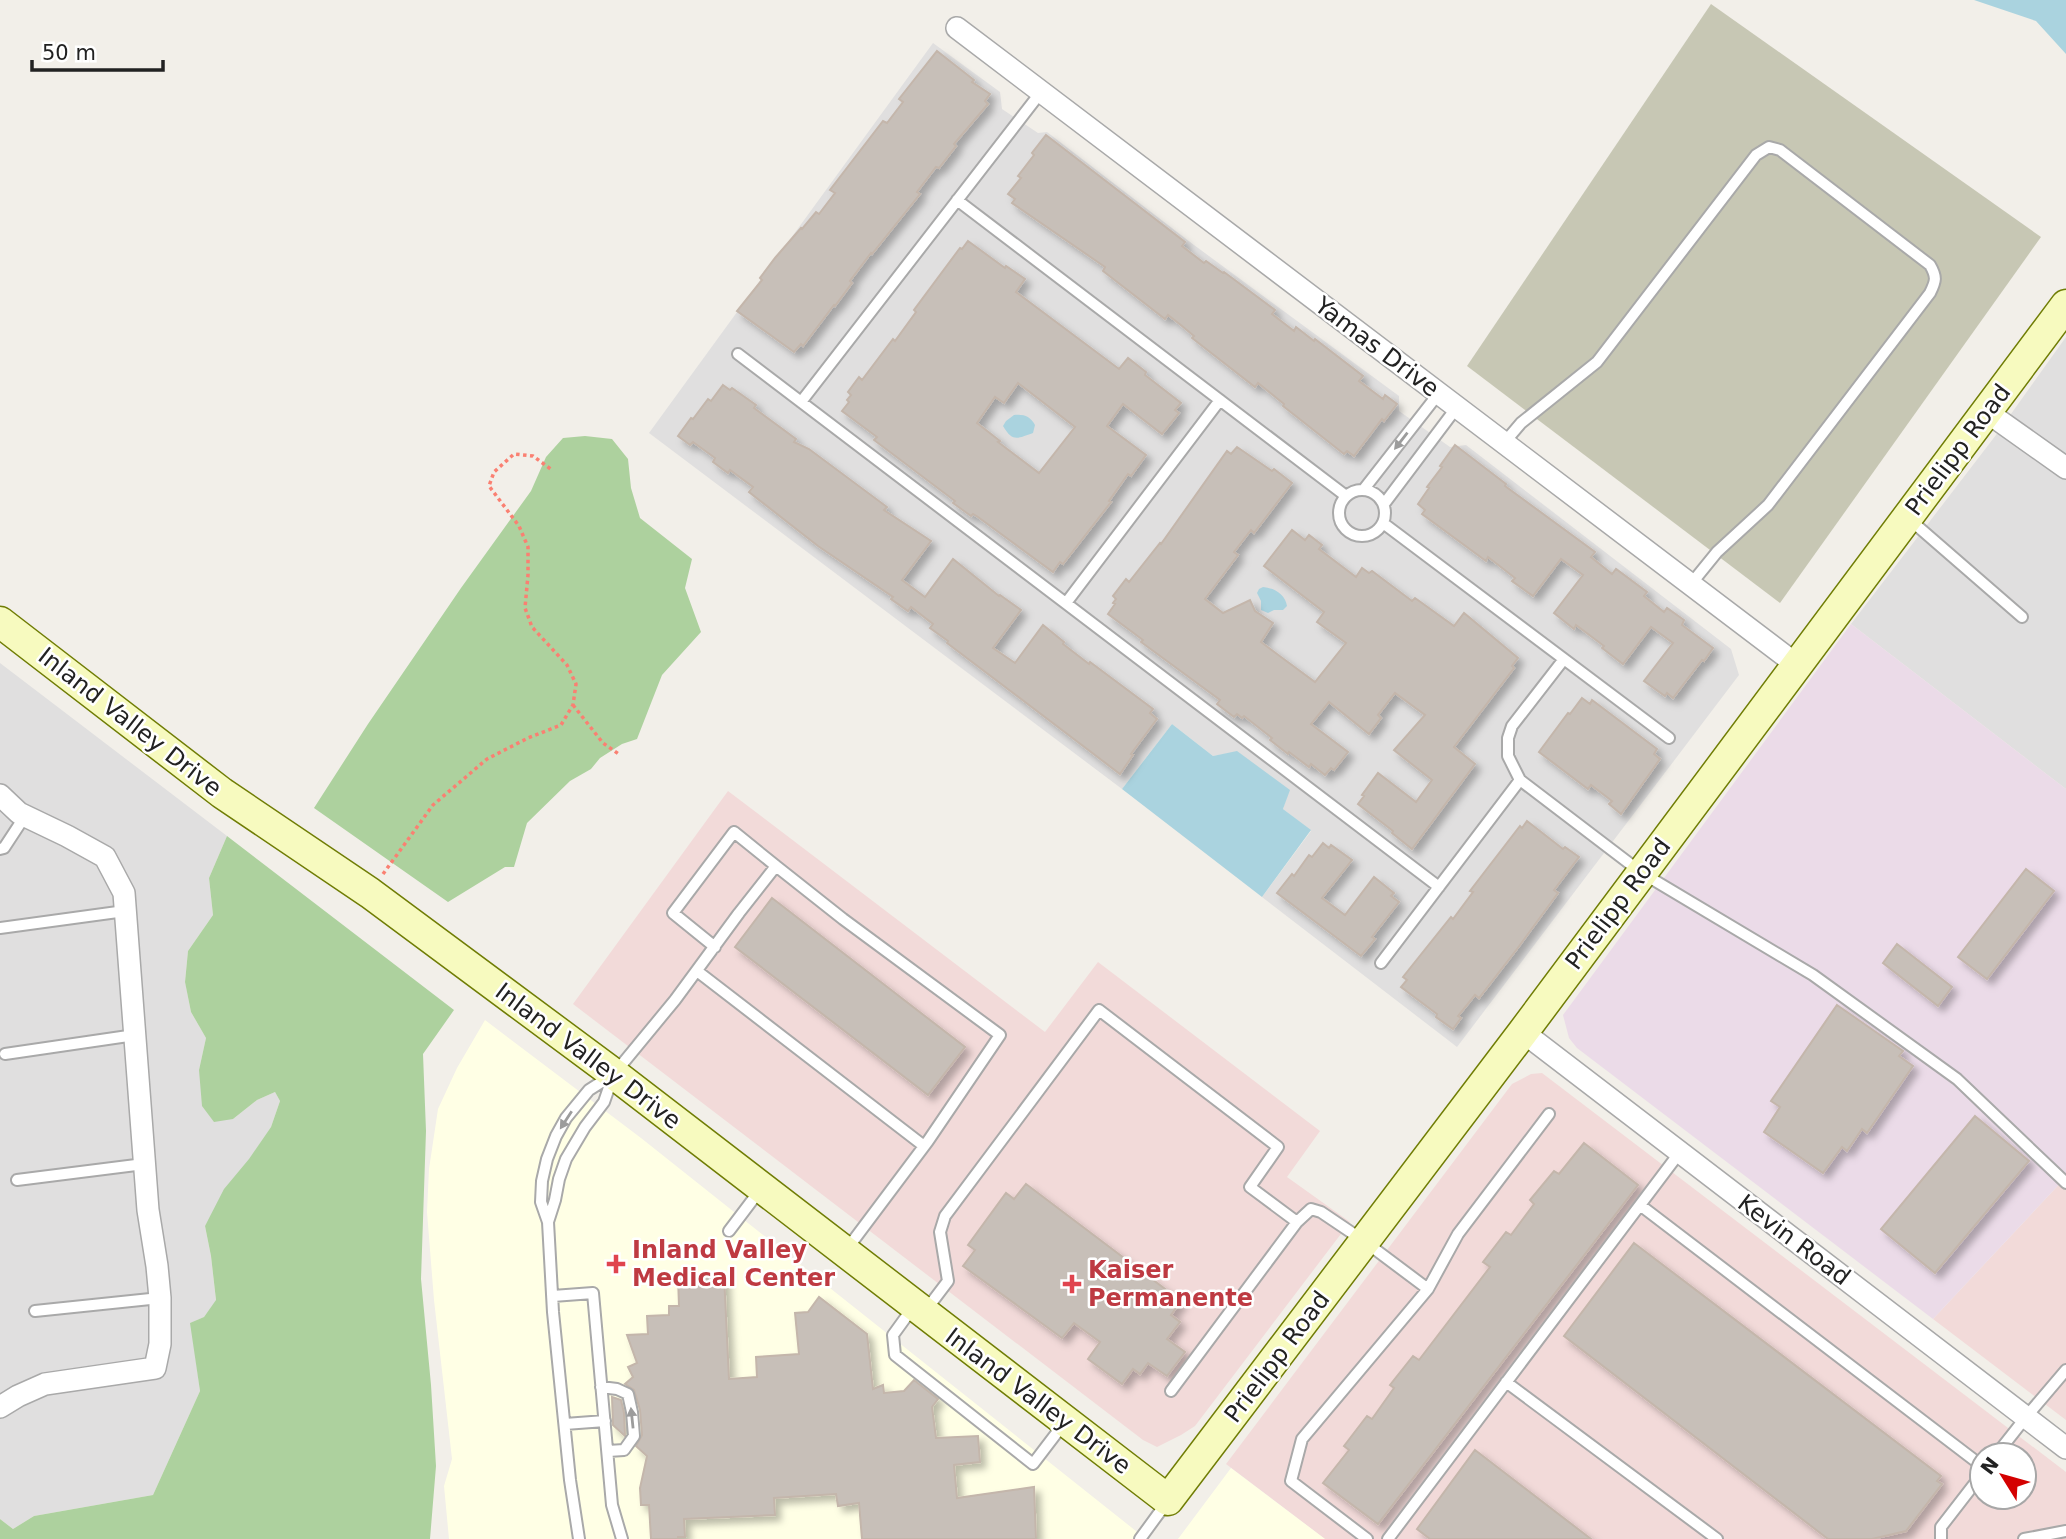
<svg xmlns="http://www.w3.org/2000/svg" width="2066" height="1539" font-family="'DejaVu Sans',sans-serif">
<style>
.residential{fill:#e0dfdf}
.commercial{fill:#f2dad9;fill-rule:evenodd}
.industrial{fill:#ebdbe8}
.education{fill:#ffffe5}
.construction{fill:#c7c7b4}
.forest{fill:#add19e}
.water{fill:#aad3df}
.building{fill:#c7bfb8;stroke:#c4b6ab;stroke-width:2;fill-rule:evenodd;filter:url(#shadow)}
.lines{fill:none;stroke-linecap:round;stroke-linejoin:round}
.lane-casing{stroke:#a9a9a9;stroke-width:14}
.street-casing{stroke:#a9a9a9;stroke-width:24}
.secondary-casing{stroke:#707d05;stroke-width:33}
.path{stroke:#fa8072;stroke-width:3.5;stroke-dasharray:3.5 3.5;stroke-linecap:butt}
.lane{stroke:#fff;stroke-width:10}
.street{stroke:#fff;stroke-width:21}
.secondary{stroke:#f7fabf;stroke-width:30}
.oneway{fill:#9c9c9c}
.health-dot{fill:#e0444e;stroke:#fff;stroke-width:2.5}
.labels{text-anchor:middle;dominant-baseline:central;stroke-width:5;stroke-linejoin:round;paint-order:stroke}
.street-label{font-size:24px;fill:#222;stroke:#fff}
.health-label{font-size:24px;font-weight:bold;fill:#be3a42;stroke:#fff;text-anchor:start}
</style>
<defs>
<filter id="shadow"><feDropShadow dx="5.5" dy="5.5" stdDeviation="3.5" flood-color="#0004"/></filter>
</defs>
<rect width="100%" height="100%" fill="#f2efe9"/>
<path class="residential" d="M933,43L1000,92L1002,109L1038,133L1047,132L1194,245L1399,396V411L1450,447L1466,445L1731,649L1739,675L1457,1047L1262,897L1311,831L1283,809L1289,790L1237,752L1213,756L1172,724L1122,789L649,433Z
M2066,337V789L1851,624L1996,435Z
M0,663L227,836L209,878L213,915L188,951L185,981L191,1012L206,1038L199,1070L233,1119L257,1100L275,1092L280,1101L271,1127L205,1226L211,1256L216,1301L204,1317L191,1323L200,1391L153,1495L34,1516L13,1529L0,1519Z"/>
<path class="commercial" d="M728,791L1045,1032L1098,962L1320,1131L1287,1177L1350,1222L1195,1426L1181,1435L1157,1447L1143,1440L573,1004Z
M1542,1073L2066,1472V1539H1325L1226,1464L1512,1084L1531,1074ZM1982,1455H2024V1497H1982Z
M2066,1177V1420L1933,1319Z"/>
<path class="industrial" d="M1851,624L2066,789V1177L1933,1319L1577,1048L1569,1038L1563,1015Z"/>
<path class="education" d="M485,1020L641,1138L1146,1539H449L444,1486L452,1459L434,1300L427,1212L429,1169L438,1109L457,1068Z
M1231,1468L1325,1539H1178Z"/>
<path class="construction" d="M1711,4L2041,237L1780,603L1467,366Z"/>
<path class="forest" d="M585,436L612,439L628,459L631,488L640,518L692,559L685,588L701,632L662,675L637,739L622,744L600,758L591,769L570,781L527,823L514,867H505L448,902L314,808L368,724L461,588L531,491L546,457L563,438Z
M227,836L454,1010L423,1054L426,1131L421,1279L431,1385L436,1466L430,1539H0V1519L13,1529L34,1516L153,1495L200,1391L190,1323L204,1317L216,1300L211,1256L205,1226L224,1189L249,1159L271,1127L280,1101L275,1092L257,1100L233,1119L214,1122L202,1106L199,1070L206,1038L191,1012L185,982L188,951L213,915L209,878Z"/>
<path class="water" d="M1974,0H2066V54L2036,21Z
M1014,415C1024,414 1030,416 1035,425L1033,433C1018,438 1013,443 1003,426L1006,421Z
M1263,587C1274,588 1285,594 1287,606L1283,610H1274L1268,613L1261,610V601L1257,593L1259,589Z
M1172,724L1213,756L1237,751L1290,790L1283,809L1311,830L1262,897L1122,789Z"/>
<path class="building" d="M937,51L974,80L972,82L990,94L985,101L988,104L954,144L956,146L939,168L936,167L917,192L920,194L872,254L871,253L850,281L852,283L835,306L834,305L803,346L801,344L794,352L737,311L762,280L760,278L775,258L801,228L802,229L816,212L819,214L835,193L830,190L883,121L887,123L903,102L899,99Z
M1046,135L1185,242L1182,246L1204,263L1206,261L1223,273L1224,272L1275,310L1272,314L1294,331L1296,327L1314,341L1315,339L1363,376L1359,381L1383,399L1385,395L1397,404L1384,421L1382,419L1354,456L1347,451L1344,454L1283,406L1284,404L1258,383L1255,387L1192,338L1194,336L1182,326L1168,315L1165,319L1143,302L1103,271L1105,267L1012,203L1015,199L1008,194L1021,178L1018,176L1034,155L1032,153Z
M968,241L1005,268L1006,266L1025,279L1016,292L1119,369L1128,358L1146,372L1145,375L1181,403L1175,410L1179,413L1162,434L1123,404L1107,426L1146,455L1131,476L1128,474L1109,501L1111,502L1063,564L1060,562L1053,572L978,517L973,514L971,516L953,503L955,501L874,440L877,437L842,411L849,402L847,400L851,395L848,392L859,377L862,380L893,339L895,341L916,312L914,310L960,248L962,249ZM1018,383L1075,427L1039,473L998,442L1000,441L977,423L995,397L1004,403Z
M723,385L730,390L732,388L756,405L754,408L796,439L794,442L809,449L887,507L884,510L931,541L902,580L925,597L953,559L999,596L1000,595L1021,610L993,648L1015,663L1043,625L1064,642L1063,644L1089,664L1090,662L1153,709L1150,713L1157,719L1131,754L1133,755L1120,774L947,643L948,641L930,628L933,624L911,607L908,611L891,599L893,597L818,546L749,492L753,487L730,470L728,473L713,462L715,458L693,442L690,445L678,436L691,418L693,419L708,399L711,401Z
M1455,445L1506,484L1505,486L1595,552L1591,557L1612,574L1616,569L1647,592L1644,596L1664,612L1667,608L1684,620L1682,625L1713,648L1704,661L1702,660L1673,698L1667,693L1665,696L1644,681L1673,643L1651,627L1623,664L1602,648L1604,646L1576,625L1574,629L1554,613L1583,575L1561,559L1533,596L1512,581L1515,578L1488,557L1486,561L1422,514L1425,510L1418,504L1429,488L1427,487L1442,467L1440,466Z
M1237,447L1272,471L1274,469L1292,483L1254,533L1251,530L1234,552L1238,555L1205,599L1223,613L1250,600L1255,611L1273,623L1261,642L1281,657L1315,682L1346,643L1317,622L1324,612L1264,566L1292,530L1305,540L1309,535L1322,545L1319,549L1356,577L1362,568L1369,573L1372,571L1412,601L1415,598L1454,626L1464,613L1518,658L1512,666L1514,668L1454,747L1475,764L1412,849L1392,833L1393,831L1358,804L1364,796L1362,795L1378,773L1416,802L1432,780L1394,750L1425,715L1395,693L1378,715L1381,718L1369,734L1329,702L1311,724L1348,752L1334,770L1331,768L1325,775L1311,764L1309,767L1289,752L1288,754L1270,740L1272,738L1244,716L1242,718L1237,714L1234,717L1217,704L1220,700L1141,642L1143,640L1108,614L1115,604L1113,603L1116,599L1113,596L1126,579L1129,582L1160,543L1161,544L1227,451L1231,454Z
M1582,698L1590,704L1592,700L1657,749L1654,754L1660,759L1621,814L1609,804L1612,801L1591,785L1588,789L1539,752L1568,713L1570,714Z
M1527,821L1563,849L1565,847L1579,857L1554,890L1558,893L1517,949L1479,998L1475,995L1458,1016L1461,1018L1453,1029L1436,1017L1437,1014L1401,987L1407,980L1403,977L1451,917L1453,919L1473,892L1470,891L1520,826L1522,828Z
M1323,843L1329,848L1331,845L1352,860L1322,898L1345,915L1374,877L1394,893L1391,896L1399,902L1372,937L1375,939L1361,956L1277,893L1292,874L1294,876L1309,855L1312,857Z
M2026,869L2054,891L1987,979L1958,957Z
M772,898L965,1047L928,1095L735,947Z
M1897,944L1952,987L1938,1006L1883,963Z
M1837,1005L1903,1051L1899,1056L1913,1066L1867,1133L1862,1129L1847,1151L1842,1147L1823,1173L1764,1132L1780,1107L1771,1101Z
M1975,1116L2029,1161L1935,1273L1881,1229Z
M1584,1143L1638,1185L1378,1524L1323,1483L1349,1450L1344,1446L1367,1416L1372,1419L1394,1388L1390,1385L1413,1356L1419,1360L1490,1267L1483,1262L1506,1232L1511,1235L1534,1204L1530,1200L1554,1171L1559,1174Z
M1026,1184L1181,1301L1171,1315L1180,1322L1167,1339L1185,1352L1167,1376L1148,1363L1140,1374L1133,1369L1122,1384L1088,1359L1100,1342L1074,1323L1062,1338L963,1266L975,1250L968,1245L1006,1193L1014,1199Z
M1634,1243L1941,1476L1937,1481L1942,1484L1906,1531L1872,1539H1828L1564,1336Z
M724,1274L729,1379L757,1377L756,1357L799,1354L795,1313L808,1312L819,1297L867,1334L873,1389L883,1385L884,1393L904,1391L914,1380L938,1399L932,1407L936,1438L978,1436L980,1462L954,1465L957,1498L1034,1487L1036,1539H862L859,1503L838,1506L836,1494L774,1498L775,1515L684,1519L685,1537H678V1539H651L649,1505H641L640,1488L647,1456L636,1446L642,1435L640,1410L634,1390L625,1384L633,1377L628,1367L637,1363L627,1335L648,1334L647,1316L669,1315V1306H679L678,1277Z
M612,1397L621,1400L624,1413L625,1436L613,1425Z
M1475,1450L1591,1539H1430L1417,1529Z"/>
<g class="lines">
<g class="lane-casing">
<path id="lane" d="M957,200L1346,496
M738,354L1439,887
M801,402L1041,92
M1504,443L1521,423L1597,362L1756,155L1769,147L1780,150L1930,265C1937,277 1936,281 1930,293L1768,505L1717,552L1691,584
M1364,489L1439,393
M1339 513a23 23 0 1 1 46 0a23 23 0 1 1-46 0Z
M1384,504L1457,407
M1908,518L2022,617
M1383,523L1669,738
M1066,603L1220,400
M1564,659L1512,726L1508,738V756L1520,780L1642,873L1813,975L1957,1079L2066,1183
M0,849L4,848L25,816
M0,928L125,911
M715,947L673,913L734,832L776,866
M1381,963L1520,780
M697,971L924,1146
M5,1054L135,1035
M17,1180L144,1164
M1640,1205L1982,1466
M548,1222L555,1200L559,1179L566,1159L585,1127L604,1102L613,1076
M729,1231L760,1190
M553,1296L593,1293L612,1505L622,1539
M914,1306L893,1335L895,1355L1033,1464L1065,1422
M926,1310L948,1281L940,1232L945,1216L1099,1010L1278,1147L1250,1187L1297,1222L1311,1209L1321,1212L1364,1241L1428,1289
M35,1311L160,1298
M1506,1382L1717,1539
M601,1387L617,1389L628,1394L632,1412L634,1436L624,1450L608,1451
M1171,1391L1297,1222
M565,1424L605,1421
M1996,1455L2026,1417L2066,1370
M579,1539L570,1480L553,1312L548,1222L541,1202L542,1181L547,1159L556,1136L566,1118L589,1090L614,1074L675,1000L739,913L776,866L843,919L1000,1035L928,1141L847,1249
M1140,1539L1167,1502
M1367,1539L1291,1481L1302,1439L1428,1289L1458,1234L1549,1114
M1388,1539L1680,1152
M1941,1539V1527L1982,1474
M2024,1539L2066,1531"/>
</g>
<g class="street-casing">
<path id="street" d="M957,28L1797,665
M1987,412L2066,468
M0,795L19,813L67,836L105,857L124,893L148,1210L157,1266L160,1298V1344L155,1368L45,1384L18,1396L0,1407
M1523,1032L2066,1448"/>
</g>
<g class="secondary-casing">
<path id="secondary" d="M0,622L222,793L370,893L614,1074L1168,1500L1523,1032L2066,305"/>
</g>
<path class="path" d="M573,705L603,743L620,755
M383,874L433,805L487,759L528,738L561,725L573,705L576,684L567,665L532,627L525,608L528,575V547L519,526L489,486L494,472L514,454L533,456L552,470"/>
<use href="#lane" class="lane"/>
<use href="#street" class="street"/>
<use href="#secondary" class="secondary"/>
</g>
<defs><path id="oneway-solid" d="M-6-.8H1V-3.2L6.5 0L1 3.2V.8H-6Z" transform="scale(1.75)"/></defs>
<g class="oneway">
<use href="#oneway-solid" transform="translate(1401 441) rotate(128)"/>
<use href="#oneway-solid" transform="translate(566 1120) rotate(123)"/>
<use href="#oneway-solid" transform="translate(632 1418) rotate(-96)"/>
</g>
<g class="health-dot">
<path d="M612.5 1253.5h7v7h7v7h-7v7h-7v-7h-7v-7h7z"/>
<path d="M1068.5 1273.5h7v7h7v7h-7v7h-7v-7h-7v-7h7z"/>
</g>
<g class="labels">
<g class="street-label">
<text transform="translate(1377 347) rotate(37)">Yamas Drive</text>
<text transform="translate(1958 450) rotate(-53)">Prielipp Road</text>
<text transform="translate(130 722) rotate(38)">Inland Valley Drive</text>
<text transform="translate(1618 904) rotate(-53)">Prielipp Road</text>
<text transform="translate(588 1056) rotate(37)">Inland Valley Drive</text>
<text transform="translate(1794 1240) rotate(37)">Kevin Road</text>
<text transform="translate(1277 1357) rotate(-53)">Prielipp Road</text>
<text transform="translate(1038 1401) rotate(37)">Inland Valley Drive</text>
</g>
<g class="health-label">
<text x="632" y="1250">Inland Valley<tspan x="632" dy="28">Medical Center</tspan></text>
<text x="1088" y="1270">Kaiser<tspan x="1088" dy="28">Permanente</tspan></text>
</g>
</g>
<g transform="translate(2003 1476) rotate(307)"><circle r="33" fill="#ffffff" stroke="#a7a7a7" stroke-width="2"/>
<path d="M0-5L12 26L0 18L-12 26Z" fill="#d40000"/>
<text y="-10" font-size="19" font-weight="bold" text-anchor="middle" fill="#222222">N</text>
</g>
<path d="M32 60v10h131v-10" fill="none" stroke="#222222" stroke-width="3.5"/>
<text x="42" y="60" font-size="21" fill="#222222" stroke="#ffffff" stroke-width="5" paint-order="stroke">50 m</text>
</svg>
